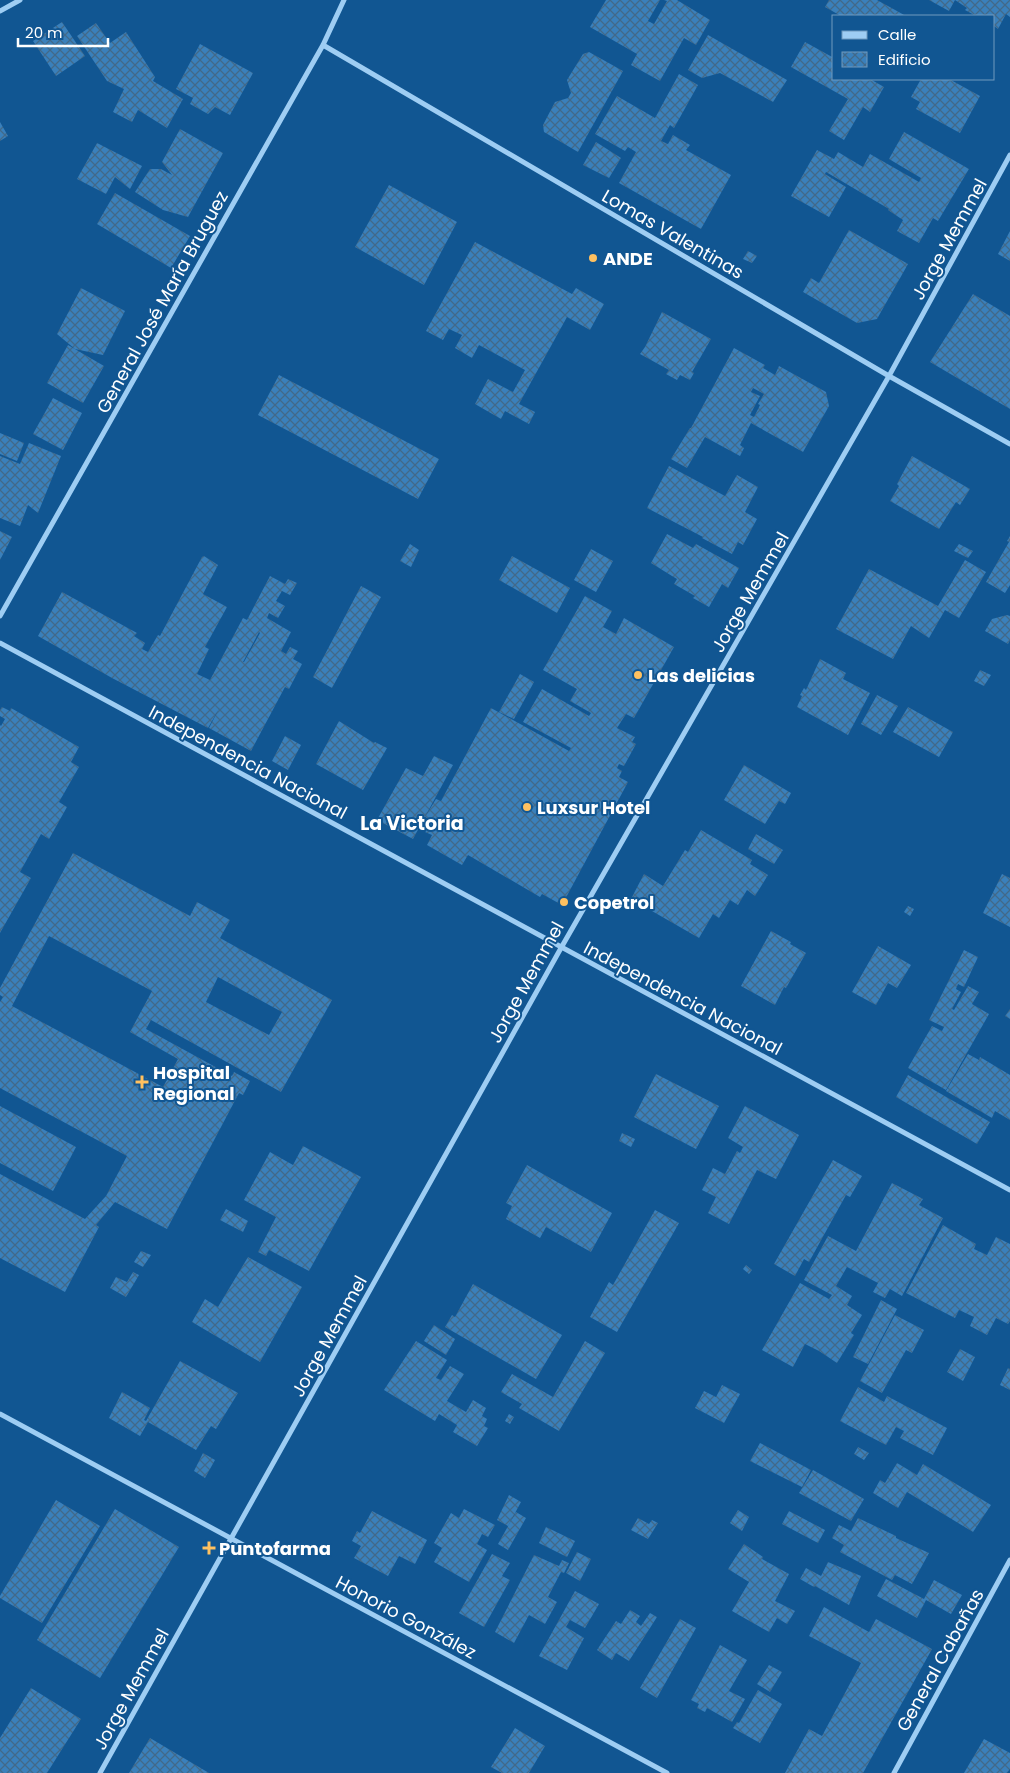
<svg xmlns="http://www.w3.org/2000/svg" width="1010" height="1773" font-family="Poppins,sans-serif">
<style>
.building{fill:url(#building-cross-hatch);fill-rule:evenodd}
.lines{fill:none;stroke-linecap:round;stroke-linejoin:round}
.street{stroke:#9ecdf3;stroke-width:5}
.poi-dot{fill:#ffc160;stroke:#115692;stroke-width:2}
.labels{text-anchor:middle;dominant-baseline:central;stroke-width:4;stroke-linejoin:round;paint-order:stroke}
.street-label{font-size:18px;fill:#fff;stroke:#115692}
.poi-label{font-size:18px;font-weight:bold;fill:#fff;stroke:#115692;text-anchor:start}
.neighbourhood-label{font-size:19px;font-weight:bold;fill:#fff;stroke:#115692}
</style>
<defs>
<pattern id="building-cross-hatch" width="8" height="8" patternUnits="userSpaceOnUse" patternTransform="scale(1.25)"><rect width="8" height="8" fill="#3a80bb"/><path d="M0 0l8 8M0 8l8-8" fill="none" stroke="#426989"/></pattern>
</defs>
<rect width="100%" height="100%" fill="#115692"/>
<path class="building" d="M606,0H660L648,21L654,24L667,1L664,0H677L710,20L696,45L684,38L660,81L631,65L637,54L590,27Z
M829,0H877L906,16H841L825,7Z
M929,0H1010V17L1006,14L998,29L994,26V16H976L965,10L967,8L955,0L949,11Z
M62,22L85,56L56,76L33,41Z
M96,23L110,43L126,32L155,77L153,81L183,99L167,128L138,110L132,122L113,112L124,89L107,81L77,36Z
M708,35L787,80L773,102L720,73L702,78L688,70Z
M805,42L834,58V79H870L884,87L870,112L863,107L844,140L829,131L848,99L791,67Z
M200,44L253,73L230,115L215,107L208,114L190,104L193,98L176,89Z
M589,52L623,71L578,152L544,132L543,125L555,102L568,98L571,93L567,80L583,54Z
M679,74L698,85L674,128L670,125L661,141L668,144L673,135L690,145L686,150L731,175L701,229L619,183L636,152L628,147L625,151L595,134L617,96L655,118Z
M921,79H949L980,96L960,133L916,109L920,102L911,97Z
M0,122L8,136L0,141Z
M180,129L223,153L188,217L163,210L135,192L150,169H161L172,175L162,162Z
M904,132L969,169L938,221L933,218L919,243L897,231L903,220L888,210L889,209L826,172L825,174L846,187L829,217L791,196L817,150L834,159L838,152L863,167L870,154L919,182L921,178L889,159Z
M596,142L621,158L609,178L583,165Z
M97,143L142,166L130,189L115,177L106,194L77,179Z
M389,185L457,222L424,285L355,247Z
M115,193L190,236L171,268L97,224Z
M849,230L908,264L877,319L857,323L803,292L811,278L819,283Z
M1010,231V261L998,254Z
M475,242L572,294L576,288L604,304L590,330L567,317L519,404L535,412L529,424L505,411L501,419L475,404L488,379L513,392L525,370L479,345L472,358L455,348L462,335L449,329L443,340L426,331Z
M748,251L757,256L752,263L743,259Z
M81,288L125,311L103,355L75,349L57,334Z
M973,294L1010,316V409L930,362Z
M662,312L711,339L692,372L694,373L690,380L680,375L677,380L666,374L669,370L640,354L645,347Z
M68,345L104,366L83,403L47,383Z
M734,348L765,365L763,368L775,375L779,366L826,392L829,406L803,452L751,423L740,445L744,448L740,456L705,437L687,468L671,459L690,428H691ZM753,388L764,394L758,404L760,405L754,417L750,415L760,396L751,392Z
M279,375L439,459L418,499L258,415Z
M53,398L82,413L63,450L33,434Z
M0,433L24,443L17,461L0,454Z
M29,443L61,456L38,513L28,505L20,526L0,518V456L20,464Z
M912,456L970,489L960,505L956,502L939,529L890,501L899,486L897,484Z
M669,466L725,496L737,475L758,487L745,512L757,519L743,545L738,542L732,554L702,538L703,537L647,508Z
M0,531L12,537L0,560Z
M667,534L693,548L696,544L739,568L728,588L722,584L709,607L693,598L695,596L674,584L677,579L672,576L651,563Z
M1010,536V585L1005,593L986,582L1009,542L1007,541Z
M410,544L419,550L411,567L400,561Z
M959,544L973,551L968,558L954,551Z
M591,549L613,561L596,592L574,580Z
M204,556L218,565L203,594L227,607L205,647L209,649L197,674L210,680L243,618L247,620L270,576L285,584L288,579L297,583L290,595L282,591L276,601L285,606L278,618L269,613L267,618L291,632L281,651L286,654L290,647L298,651L293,659L302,664L289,689L285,687L251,751L209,728L220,707L208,728L112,678L38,636L62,592L137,633L134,636L145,643L142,649L148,652L158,635L160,636L202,557ZM259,632L260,633L244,662H243Z
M512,556L570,588L557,613L499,580Z
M965,560L986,572L959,618L945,610L929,638L911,626L893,659L836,629L869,569L938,606Z
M361,586L381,597L332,688L313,677Z
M585,596L612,611L603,627L616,634L624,618L674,647L634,718L626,714L617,728L635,737L632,742L636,744L624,766L619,764L617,768L622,771L619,777L628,782L562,905L542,894L540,897L468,855L462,865L427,845L432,835L425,832L431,820L425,817L436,799L441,801L491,708L569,751L571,748L523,722L542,689L589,716L591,713L570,701L577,689L543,670Z
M1007,615L1010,616V640L1008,644L985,631L992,619Z
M820,659L846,673L843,679L870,693L848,735L797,707L802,696L800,695L804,688L806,690Z
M980,670L991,675L984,686L974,681Z
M520,674L534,682L514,719L499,712Z
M877,695L898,706L881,735L861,724Z
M2,707L10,711L11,708L79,747L71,762L79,767L59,802L67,807L49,839L41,834L20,872L31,878L0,933V725L1,726L5,719L0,716V710Z
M908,707L953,732L939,757L893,732Z
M339,721L374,743L375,742L387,748L363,790L316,764Z
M285,736L301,745L288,770L272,761Z
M434,756L453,765L413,839L377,820L406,768L423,776Z
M744,765L791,793L785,804L779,801L765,824L724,800Z
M701,830L752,860L750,864L768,875L755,896L747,890L738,905L730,900L719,918L713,914L699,938L631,899L644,874L663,886L685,850L688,852Z
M756,834L783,850L774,864L748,849Z
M73,853L190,916L197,902L230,920L220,938L332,1000L281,1092L151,1020L146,1029L232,1076L234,1072L250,1081L243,1095L239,1093L167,1229L115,1202L96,1225L99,1227L65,1292L0,1258V1174L85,1219L106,1196L127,1156L0,1088V1002L3,997L0,995V988ZM49,936L152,991L130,1032L178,1059L163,1087L12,1006ZM218,977L282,1012L269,1035L206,1002Z
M1002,874L1010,878V927L983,913Z
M908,906L914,909L910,916L904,912Z
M771,931L791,942L790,944L806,953L786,988L784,987L775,1005L741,986Z
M878,946L911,965L897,988L888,983L876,1005L852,992Z
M964,950L978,957L964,987L958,984L956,989L961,992L952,1009L954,1010L968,986L979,992L972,1004L989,1014L946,1090L908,1068L932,1026L942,1031L944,1027L929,1020Z
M1010,1009V1019L1005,1016Z
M968,1054L979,1060L980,1057L1010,1075V1120L995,1111L992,1118L946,1091Z
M656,1074L719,1106L696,1149L634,1117Z
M908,1075L990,1122L977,1144L896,1097Z
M0,1106L76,1147L53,1191L0,1163Z
M745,1106L799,1135L776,1179L757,1170L729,1224L708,1213L716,1197L702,1190L713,1168L725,1174L737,1151L740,1153L743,1147L728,1138Z
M622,1133L635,1139L631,1147L619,1141Z
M303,1146L361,1177L309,1271L269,1250L266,1256L258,1252L276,1217L244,1200L270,1152L293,1165Z
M833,1160L862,1176L850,1197L846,1195L809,1262L804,1259L795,1276L774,1264Z
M527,1165L612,1213L591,1252L546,1227L540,1238L506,1219L512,1206L506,1203Z
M892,1183L923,1199L919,1205L943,1218L902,1296L890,1289L885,1298L873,1292L878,1283L847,1267L836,1286L852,1296L847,1305L862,1315L851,1333L854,1335L837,1363L819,1351L805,1344L793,1367L762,1350L800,1283L829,1299L832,1295L804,1280L828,1236L856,1251Z
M226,1209L248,1221L243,1232L220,1220Z
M655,1210L679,1223L617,1332L590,1317L609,1282L613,1285Z
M943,1225L976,1244L974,1249L987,1255L996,1237L1010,1244V1321L1008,1324L996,1318L987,1335L970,1326L974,1317L959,1310L955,1318L906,1293Z
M141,1251L151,1255L143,1267L134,1262Z
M248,1257L302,1287L260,1362L192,1322L205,1299L218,1307Z
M746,1265L752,1270L749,1274L743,1269Z
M133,1272L139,1275L126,1297L110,1288L116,1277L127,1282Z
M473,1284L562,1335L536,1379L445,1327L452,1315L455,1317Z
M881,1300L897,1309L868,1364L853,1357Z
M895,1315L924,1330L912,1353L906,1350L882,1393L860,1381Z
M434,1325L455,1339L446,1355L424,1341Z
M416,1341L447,1360L436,1378L441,1380L450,1366L464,1374L447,1401L466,1412L473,1400L486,1408L482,1416L487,1419L484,1426L488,1428L477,1446L453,1432L457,1425L439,1414L435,1421L384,1390Z
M585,1341L605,1353L559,1431L519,1408L522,1404L501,1392L512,1374L553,1397Z
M960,1349L975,1357L963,1381L947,1372Z
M180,1361L238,1393L216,1429L211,1426L196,1450L148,1422L140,1436L109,1418L122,1392L150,1408L144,1420L146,1421Z
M1008,1368L1010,1369V1390L1000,1385Z
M722,1385L740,1394L724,1423L695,1408L704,1391L716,1397Z
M858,1387L884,1402L887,1396L947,1428L933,1455L900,1438L904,1431L896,1427L886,1445L840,1421Z
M509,1414L514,1417L510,1424L505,1421Z
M760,1443L811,1470L802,1487L750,1461Z
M858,1447L869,1453L864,1460L854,1454Z
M203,1453L215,1460L205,1478L194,1471Z
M897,1463L917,1475L923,1464L991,1505L973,1532L907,1492L898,1508L873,1493L880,1480L885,1483Z
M813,1470L864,1499L851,1521L799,1493Z
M509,1495L521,1502L508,1526L497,1520Z
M56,1500L100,1526L42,1623L0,1598V1596Z
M115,1509L179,1547L100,1678L37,1640Z
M464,1509L495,1525L488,1537L482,1534L477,1544L487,1550L469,1582L434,1562L442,1548L434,1543L451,1513L459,1518Z
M738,1510L749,1517L742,1531L730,1523Z
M372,1511L427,1540L415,1564L399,1556L388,1576L354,1558L361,1546L352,1541L357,1531L360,1533Z
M789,1511L825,1530L818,1543L782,1524Z
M516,1512L526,1518L508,1550L498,1544Z
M638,1518L649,1524L652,1520L658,1523L648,1539L631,1530Z
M858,1518L896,1536V1538L929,1553L912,1584L895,1575L892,1580L840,1552L844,1545L832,1538L839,1525L851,1531Z
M546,1527L575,1541L567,1557L539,1543Z
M744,1544L763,1557L762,1559L789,1574L775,1601L795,1611L787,1624L777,1618L769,1632L732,1611L749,1582L728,1569Z
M577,1552L591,1559L580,1581L566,1573Z
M492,1554L510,1563L502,1576L510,1580L484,1627L459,1613Z
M534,1555L559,1566L562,1560L569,1563L564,1573L561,1572L548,1597L557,1602L545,1624L529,1615L514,1643L495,1632Z
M828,1562L861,1576L849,1605L815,1586L814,1587L800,1579L806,1568L821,1576Z
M886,1579L924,1599L934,1580L962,1595L951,1614L926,1600L917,1618L877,1596Z
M575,1591L599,1604L585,1628L570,1620L566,1627L584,1638L567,1670L539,1656Z
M824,1607L869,1632L876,1619L932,1649L863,1773H785L809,1729L822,1736L861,1663L809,1636Z
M630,1610L640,1616L636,1622L641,1626L650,1613L657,1617L629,1661L616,1653L612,1660L597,1650L616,1621L621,1624Z
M680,1619L696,1628L657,1698L640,1688Z
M720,1645L747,1660L729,1691L745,1699L732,1722L707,1708L705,1712L697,1708L699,1704L691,1700Z
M769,1665L782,1672L770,1692L757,1684Z
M31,1688L81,1719L47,1773H0V1738Z
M758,1690L782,1704L760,1743L733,1728L737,1722L739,1723Z
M515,1728L545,1746L529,1773H502L491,1767Z
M150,1738L209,1773H129Z
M984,1739L1010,1753V1769L1007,1773H964Z"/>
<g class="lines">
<path class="street" d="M0,11L20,0
M323,45L889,376L1010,444
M0,616L323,45L344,0
M0,643L1010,1190
M0,1414L667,1773
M100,1773L561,948L889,376L1010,155
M894,1773L1010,1560"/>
</g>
<g class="poi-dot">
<circle cx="593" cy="258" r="5"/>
<circle cx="638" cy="675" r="5"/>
<circle cx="527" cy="807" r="5"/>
<circle cx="564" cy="902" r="5"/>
<path d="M139.5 1074.5h5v5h5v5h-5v5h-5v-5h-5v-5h5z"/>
<path d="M206.5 1540.5h5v5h5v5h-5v5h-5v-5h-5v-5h5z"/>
</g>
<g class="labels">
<g class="street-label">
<text transform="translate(673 234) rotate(30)">Lomas Valentinas</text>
<text transform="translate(949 239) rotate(-61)">Jorge Memmel</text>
<text transform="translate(162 302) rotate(-61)">General José María Bruguez</text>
<text transform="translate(750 592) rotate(-60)">Jorge Memmel</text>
<text transform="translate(248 762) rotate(28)">Independencia Nacional</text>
<text transform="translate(526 982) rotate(-61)">Jorge Memmel</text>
<text transform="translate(683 998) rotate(28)">Independencia Nacional</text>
<text transform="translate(329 1336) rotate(-61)">Jorge Memmel</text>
<text transform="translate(406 1617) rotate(28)">Honorio González</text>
<text transform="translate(940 1660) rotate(-61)">General Cabañas</text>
<text transform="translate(131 1689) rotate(-61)">Jorge Memmel</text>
</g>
<g class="poi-label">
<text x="603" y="258">ANDE</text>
<text x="648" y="675">Las delicias</text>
<text x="537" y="807">Luxsur Hotel</text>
<text x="574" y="902">Copetrol</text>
<text x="153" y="1072">Hospital<tspan x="153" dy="21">Regional</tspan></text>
<text x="219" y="1548">Puntofarma</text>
</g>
<g class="neighbourhood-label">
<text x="412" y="823">La Victoria</text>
</g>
</g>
<rect x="832" y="15" width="162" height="65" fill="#115692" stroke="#709abe"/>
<rect x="842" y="31" width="25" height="8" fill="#9ecdf3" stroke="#709abe"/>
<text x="878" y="40" font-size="15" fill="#ffffff">Calle</text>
<rect x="842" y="52" width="25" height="15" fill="url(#building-cross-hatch)" stroke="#709abe"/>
<text x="878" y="65" font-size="15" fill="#ffffff">Edificio</text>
<path d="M18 38v8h90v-8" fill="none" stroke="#ffffff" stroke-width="2.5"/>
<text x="25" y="38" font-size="15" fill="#ffffff" stroke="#115692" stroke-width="4" paint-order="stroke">20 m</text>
</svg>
